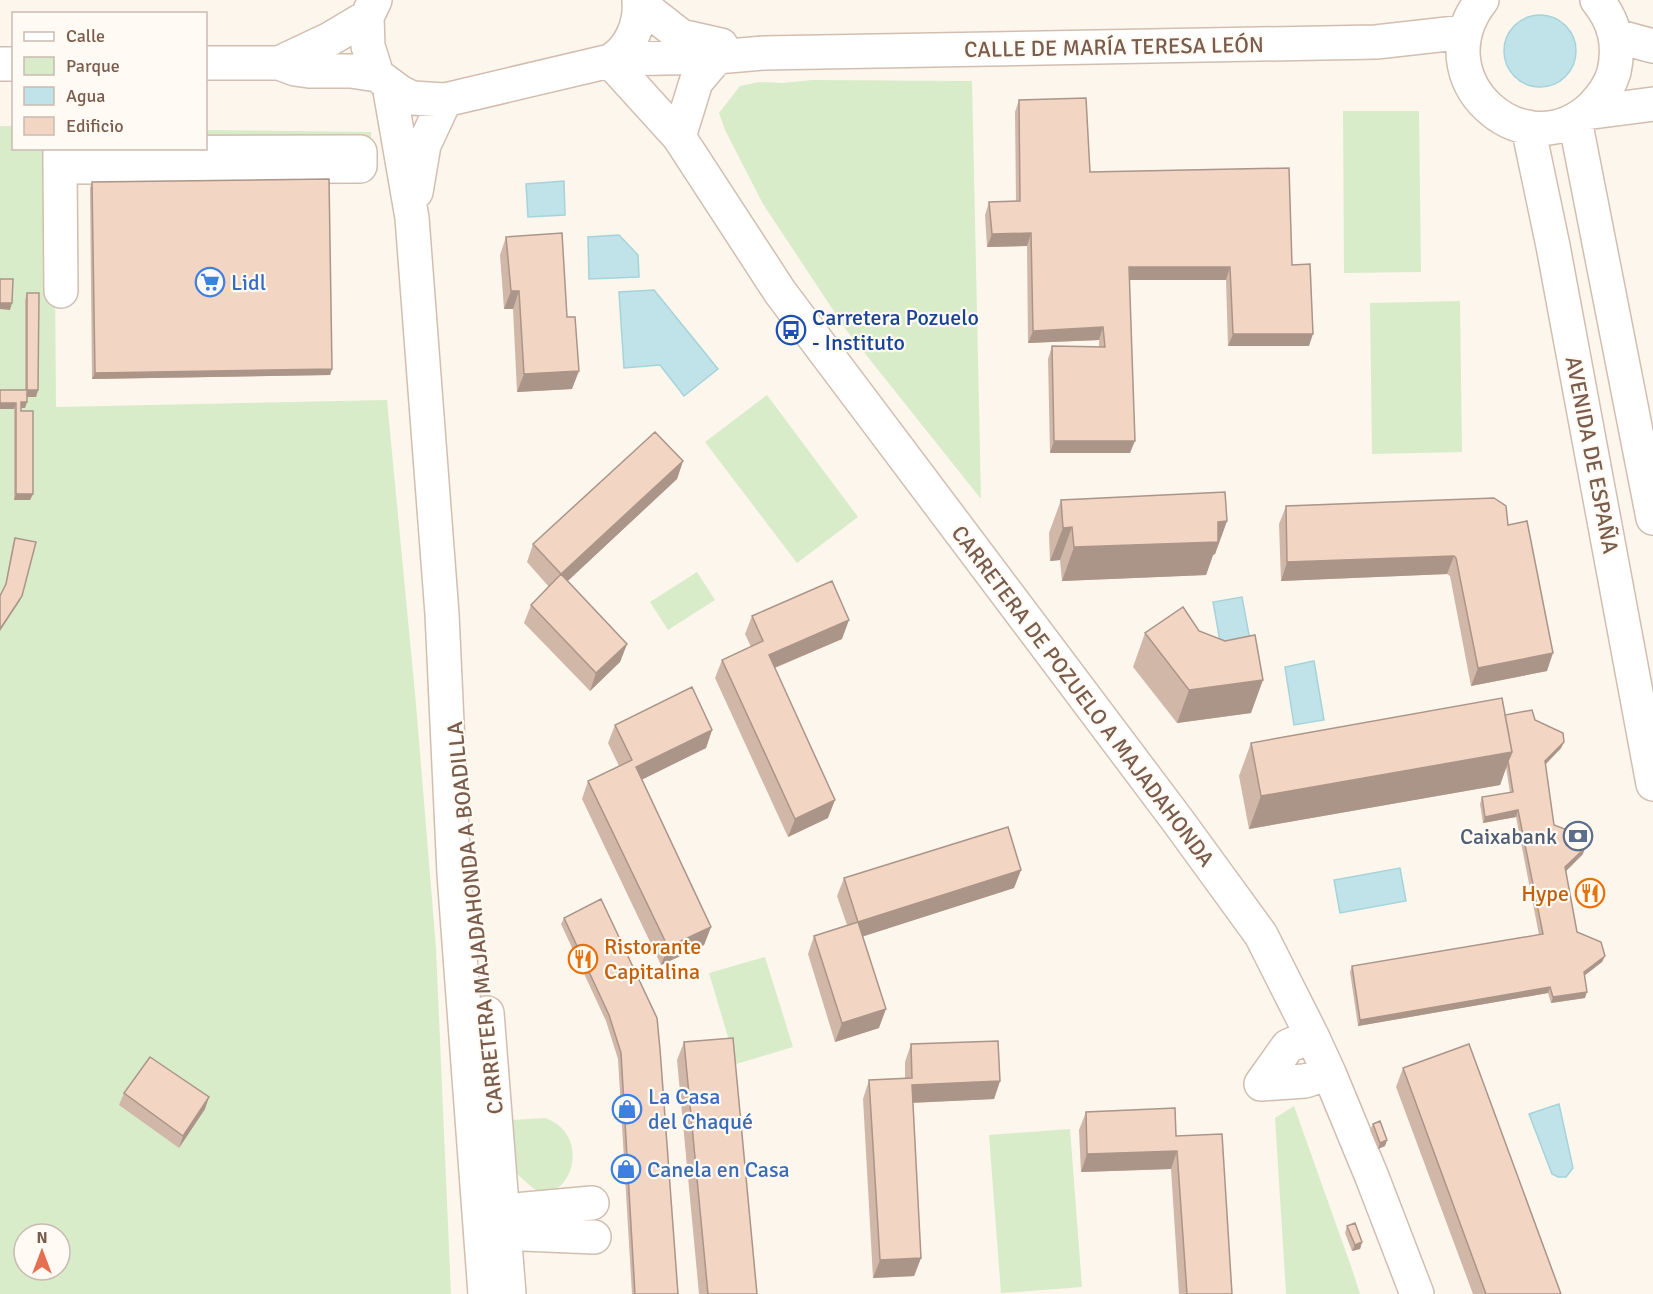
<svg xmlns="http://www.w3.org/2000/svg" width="1653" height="1294" font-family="Signika,sans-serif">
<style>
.green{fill:#d8ecc9;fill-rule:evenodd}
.water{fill:#bfe3e8;stroke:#a5d3da;stroke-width:1.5}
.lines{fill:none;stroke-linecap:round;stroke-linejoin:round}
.minor-casing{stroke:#d1beb0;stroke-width:36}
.minor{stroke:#fff;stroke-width:33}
.wall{fill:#d1b7a8}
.shaded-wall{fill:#aa9588}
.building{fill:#f3d5c3;stroke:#aa9588;stroke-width:1.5}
.labels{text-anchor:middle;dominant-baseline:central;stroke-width:4.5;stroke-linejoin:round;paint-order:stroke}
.street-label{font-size:22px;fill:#7a5c4d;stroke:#fffaf3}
.shop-label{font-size:22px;fill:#366cbe;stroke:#fffaf3;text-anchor:start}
.transit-label{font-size:22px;fill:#164399;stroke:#fffaf3;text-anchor:start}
.service-label{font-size:22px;fill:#4e5e75;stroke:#fffaf3;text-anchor:end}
.food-label{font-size:22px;fill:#c56008;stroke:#fffaf3;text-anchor:end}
</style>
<rect width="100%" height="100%" fill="#fdf6ec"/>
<path class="green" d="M812,80L972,81L981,499L847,331L763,204L725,130L719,113L740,86L760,82L783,83Z
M1343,111H1419L1421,272L1344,273Z
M0,126H13L14,148L54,149L56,407L387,400L416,704L436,948L451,1294H0ZM24,1234H60V1270H24Z
M206,130L371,132V142L206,140Z
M1460,301L1462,452L1372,454L1370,303Z
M767,395L858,517L797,563L705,442Z
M697,572L715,600L668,630L650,602Z
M765,957L793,1047L736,1064L709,973Z
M1294,1106L1353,1272L1360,1294H1286L1275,1118Z
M545,1118C592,1134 572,1201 538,1191C531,1188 522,1178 516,1173L513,1120Z
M1070,1129L1082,1287L1001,1293L989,1135Z"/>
<path class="water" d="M1504 51a36 36 0 1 1 72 0a36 36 0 1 1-72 0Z
M564,181L565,215L528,217L526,184Z
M619,235L638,255L639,277L589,279L588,237Z
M654,290L718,369L684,396L660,365L624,368L619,292Z
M1242,597L1251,646L1222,652L1213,602Z
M1314,661L1324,720L1294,725L1285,667Z
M1400,868L1406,901L1340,913L1334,880Z
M1559,1104L1573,1168L1566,1177H1558L1552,1174L1529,1114Z"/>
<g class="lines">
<g class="minor-casing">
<path id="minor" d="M375,0L367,17L368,46L377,75L400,92L412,98L445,100L610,61C631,49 641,23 639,0
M1482,0C1420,79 1524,171 1592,107C1602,97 1610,86 1614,72C1620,45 1615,22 1597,0
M639,3L681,36L721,45
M1616,36L1653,46
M615,59L717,57L764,53L1376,42L1465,32
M610,61L679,137L780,292L1178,821L1261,935L1312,1036L1329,1073L1372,1177L1417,1294
M206,63H279L295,69L309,71H351L377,75
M279,63L330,39L367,17
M0,64H14
M389,85L412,218L442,614L454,874L485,1294
M1585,113L1653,104
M1575,120L1653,518
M1528,127L1553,246L1653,784
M679,137L696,82L717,57
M60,148V167L360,166V152L66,153V148
M60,167L61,291
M416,192L424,145L445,100
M487,1013L509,1294
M1312,1036L1288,1046L1261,1084L1305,1081L1329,1073
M495,1208C503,1220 510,1229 524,1234L594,1237
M498,1236L505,1222L515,1210L592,1203"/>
</g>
<use href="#minor" class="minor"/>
</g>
<path class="wall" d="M1019,100L1090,172L1292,265L1309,346H1228L1226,280H1129L1130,453H1050L1048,359L1052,346L1099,347V340L1028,343L1027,246L987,247L985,215L989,202L1016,201L1015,112Z
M92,182L332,369L330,375L92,379L90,188Z
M506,237L567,317L572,389L517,392L513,309H504L500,255Z
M27,293L38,390L36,397H27V402L25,408H21L33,494L30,500H14V409H0L25,390V300Z
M683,461L677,479L567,581L627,644L620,662L590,691L524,623L531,605L549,587L527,562L533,544Z
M1061,500L1227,521L1215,554L1213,555L1206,575L1062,581L1060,560L1050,561L1049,533Z
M1286,506L1508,525L1547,671L1471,686L1450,576L1447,574L1281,581L1279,524Z
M15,538L22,596L19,602L5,587L13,544Z
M752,616L842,639L775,668L828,818L788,837L715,678L722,660L751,647L745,634Z
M1199,631L1251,713L1177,723L1133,667L1145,633Z
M1505,715L1535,720L1564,742L1561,748L1545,765L1554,825L1583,854L1566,871L1577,932L1605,956L1602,962L1584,976L1585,998L1551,1003L1548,993L1358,1026L1350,972L1352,966L1539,935L1516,817L1483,823L1480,804L1482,797L1510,793L1506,767L1500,785L1249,829L1239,776L1251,743Z
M615,725L712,730L706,748L641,780L711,927L704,945L661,965L582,799L588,781L619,766L608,743Z
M1021,870L1014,888L863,936L879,1028L835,1042L808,954L814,936L847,925L837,896L844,878Z
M601,899L678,1294H632L618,1059L606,1021L561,924L564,918Z
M684,1042L757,1294H699L677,1060Z
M911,1044L1000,1081L994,1099L913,1103L921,1258L914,1276L873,1278L863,1099L869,1080L905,1078V1062Z
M1403,1068L1561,1294H1473L1396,1087Z
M124,1093L205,1109L179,1148L119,1105Z
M1086,1112L1176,1136L1232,1294H1179L1171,1169L1081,1172L1079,1130Z
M1373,1124L1387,1140L1385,1146L1378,1149L1370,1130Z
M1347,1226L1362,1242L1360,1249L1352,1251L1345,1233Z"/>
<path class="shaded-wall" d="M1031,233L1027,246L987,247L992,234Z
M1129,267H1230L1226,280H1124Z
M511,291H519L513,309H504Z
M0,303H12L10,310L0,309Z
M1103,327L1099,340L1028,343L1033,331Z
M1233,334H1313L1309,346H1228Z
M332,369L330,375L92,379L95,373Z
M579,371L572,389L517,392L524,374Z
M27,390H38L36,397H25Z
M21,402H27L25,408H19Z
M0,403H16L14,409H0Z
M1054,441H1135L1130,453H1050Z
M683,461L677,479L555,593L561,574Z
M16,494H33L30,500H14Z
M1227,521L1215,554L1213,555L1206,575L1062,581L1074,547L1218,522Z
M1072,527L1060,560L1050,561L1063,528Z
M1454,556L1447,574L1281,581L1287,562Z
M22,596L19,602L0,631V629Z
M849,620L842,639L762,673L769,655Z
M627,644L620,662L590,691L596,673Z
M1553,653L1547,671L1471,686L1478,668Z
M1263,680L1251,713L1177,723L1189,690Z
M712,730L706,748L629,786L636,767Z
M1564,742L1561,748L1542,768L1545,761Z
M1512,752L1500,785L1249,829L1261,796Z
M835,800L828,818L788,837L795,819Z
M1518,810L1516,817L1483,823L1485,817Z
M1585,848L1583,854L1563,874L1565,867Z
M1021,870L1014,888L852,940L858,922Z
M711,927L704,945L661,965L668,947Z
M1605,956L1602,962L1581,978L1584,972Z
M1550,987L1548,993L1358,1026L1360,1020Z
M1587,992L1585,998L1551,1003L1553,997Z
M886,1009L879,1028L835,1042L842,1023Z
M1000,1081L994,1099L905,1103L912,1085Z
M209,1097L205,1109L179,1148L183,1136Z
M1387,1140L1385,1146L1378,1149L1380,1143Z
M1177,1151L1171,1169L1081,1172L1087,1154Z
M1362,1242L1360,1249L1352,1251L1355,1245Z
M921,1258L914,1276L873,1278L880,1260Z"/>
<path class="building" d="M1086,98L1090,172L1289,168L1292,265L1310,264L1313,334H1233L1230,267H1129L1135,441H1054L1052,346L1105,347L1103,327L1033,331L1031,233L992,234L989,202L1020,201L1019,100Z
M329,179L332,369L95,373L92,182Z
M562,233L567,317H575L579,371L524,374L519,291H511L506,237Z
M0,279H13L12,303H0Z
M27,293H39L38,390H27V402H21V411H33V494H16V403H0V390H27Z
M655,432L683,461L561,574L627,644L596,673L531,605L561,574L533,544Z
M1225,492L1227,521L1218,522V542L1074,547L1072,527L1063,528L1061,500Z
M1494,498L1506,506L1508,525L1527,521L1553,653L1478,668L1456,558L1454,556L1287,562L1286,506Z
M15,538L36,542L22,596L0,629V596L6,584Z
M832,581L849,620L769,655L835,800L795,819L722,660L763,641L752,616Z
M1183,607L1199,631L1225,641L1255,635L1263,680L1189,690L1145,633Z
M692,687L712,730L636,767L711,927L668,947L588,781L632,760L615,725Z
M1502,698L1512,752L1261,796L1251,743Z
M1532,710L1535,720L1563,733L1564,742L1545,761L1554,825L1583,836L1585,848L1565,867L1577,932L1601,942L1605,956L1584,972L1587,992L1553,997L1550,987L1360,1020L1352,966L1543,934L1518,810L1485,817L1482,797L1513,792L1508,761L1512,752L1505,715Z
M1008,827L1021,870L858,922L844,878Z
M601,899L657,1018L660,1049L678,1294H635L621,1053L609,1015L564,918Z
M858,922L886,1009L842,1023L814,936Z
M733,1038L757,1294H708L684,1042Z
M998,1041L1000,1081L912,1085L921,1258L880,1260L869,1080L912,1078L911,1044Z
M1469,1044L1561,1294H1486L1403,1068Z
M150,1057L209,1097L183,1136L124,1093Z
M1175,1108L1176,1136L1222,1134L1232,1294H1187L1177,1151L1087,1154L1086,1112Z
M1380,1121L1387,1140L1380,1143L1373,1124Z
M1355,1223L1362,1242L1355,1245L1347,1226Z"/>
<defs>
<g id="supermarket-ring" transform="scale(1.5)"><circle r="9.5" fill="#fffaf3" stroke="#3f7fe0" stroke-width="1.5"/><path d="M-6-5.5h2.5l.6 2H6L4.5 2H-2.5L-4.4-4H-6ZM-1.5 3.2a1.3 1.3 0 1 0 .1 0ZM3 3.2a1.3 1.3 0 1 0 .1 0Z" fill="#3f7fe0"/></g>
<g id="bus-ring" transform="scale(1.5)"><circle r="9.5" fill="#fffaf3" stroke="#1a4fb4" stroke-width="1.5"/><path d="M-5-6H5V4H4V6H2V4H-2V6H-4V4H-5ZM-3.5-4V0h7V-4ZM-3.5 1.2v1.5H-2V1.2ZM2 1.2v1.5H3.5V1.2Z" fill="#1a4fb4"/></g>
<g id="bank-ring" transform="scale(1.5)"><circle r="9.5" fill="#fffaf3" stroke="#5c6f8a" stroke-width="1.5"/><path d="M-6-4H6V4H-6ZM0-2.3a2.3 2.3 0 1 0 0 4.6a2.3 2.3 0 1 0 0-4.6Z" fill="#5c6f8a"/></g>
<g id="restaurant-ring" transform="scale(1.5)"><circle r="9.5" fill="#fffaf3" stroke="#e8710a" stroke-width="1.5"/><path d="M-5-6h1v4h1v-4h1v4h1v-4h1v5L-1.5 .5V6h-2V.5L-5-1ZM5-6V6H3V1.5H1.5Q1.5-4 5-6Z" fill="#e8710a"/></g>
<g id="shop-ring" transform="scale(1.5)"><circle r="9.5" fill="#fffaf3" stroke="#3f7fe0" stroke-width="1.5"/><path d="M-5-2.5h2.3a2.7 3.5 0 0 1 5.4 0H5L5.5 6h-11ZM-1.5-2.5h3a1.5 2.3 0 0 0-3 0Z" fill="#3f7fe0"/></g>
</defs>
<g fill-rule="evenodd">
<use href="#supermarket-ring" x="210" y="282"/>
<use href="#bus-ring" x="791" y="330"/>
<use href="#bank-ring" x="1578" y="836"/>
<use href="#restaurant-ring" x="1590" y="893"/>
<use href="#restaurant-ring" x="583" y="959"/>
<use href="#shop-ring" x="627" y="1109"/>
<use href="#shop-ring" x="626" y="1169"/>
</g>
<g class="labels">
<g class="street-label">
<text transform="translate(1114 47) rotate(-1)">CALLE DE MARÍA TERESA LEÓN</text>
<text transform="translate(1592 455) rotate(79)">AVENIDA DE ESPAÑA</text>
<text transform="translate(1083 696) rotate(53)">CARRETERA DE POZUELO A MAJADAHONDA</text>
<text transform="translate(475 918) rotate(-96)">CARRETERA MAJADAHONDA A BOADILLA</text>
</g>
<g class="shop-label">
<text x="231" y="282">Lidl</text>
<text x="648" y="1096">La Casa<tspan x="648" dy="25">del Chaqué</tspan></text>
<text x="647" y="1169">Canela en Casa</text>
</g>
<g class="transit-label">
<text x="812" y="317">Carretera Pozuelo<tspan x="812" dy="25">- Instituto</tspan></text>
</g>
<g class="service-label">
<text x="1557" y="836">Caixabank</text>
</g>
<g class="food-label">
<text x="1569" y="893">Hype</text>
<text x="604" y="946" text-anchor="start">Ristorante<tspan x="604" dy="25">Capitalina</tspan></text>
</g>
</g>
<rect x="12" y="12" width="195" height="138" fill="#fffaf3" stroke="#cabbb1" stroke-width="1.5"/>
<rect x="24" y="32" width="30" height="9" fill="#ffffff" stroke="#cabbb1" stroke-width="1.5"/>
<text x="66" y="42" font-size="18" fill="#7a5c4d">Calle</text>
<rect x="24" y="57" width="30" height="18" fill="#d8ecc9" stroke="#cabbb1" stroke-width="1.5"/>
<text x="66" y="72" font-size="18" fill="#7a5c4d">Parque</text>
<rect x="24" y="87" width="30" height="18" fill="#bfe3e8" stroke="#cabbb1" stroke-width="1.5"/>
<text x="66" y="102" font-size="18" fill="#7a5c4d">Agua</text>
<rect x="24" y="117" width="30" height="18" fill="#f3d5c3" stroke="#cabbb1" stroke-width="1.5"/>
<text x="66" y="132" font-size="18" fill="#7a5c4d">Edificio</text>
<g transform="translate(42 1252)"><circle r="28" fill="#fffaf3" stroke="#cabbb1" stroke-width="1.5"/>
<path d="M0-4.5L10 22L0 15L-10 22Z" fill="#e76f51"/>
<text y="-9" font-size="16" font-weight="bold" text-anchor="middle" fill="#7a5c4d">N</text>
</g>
</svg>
